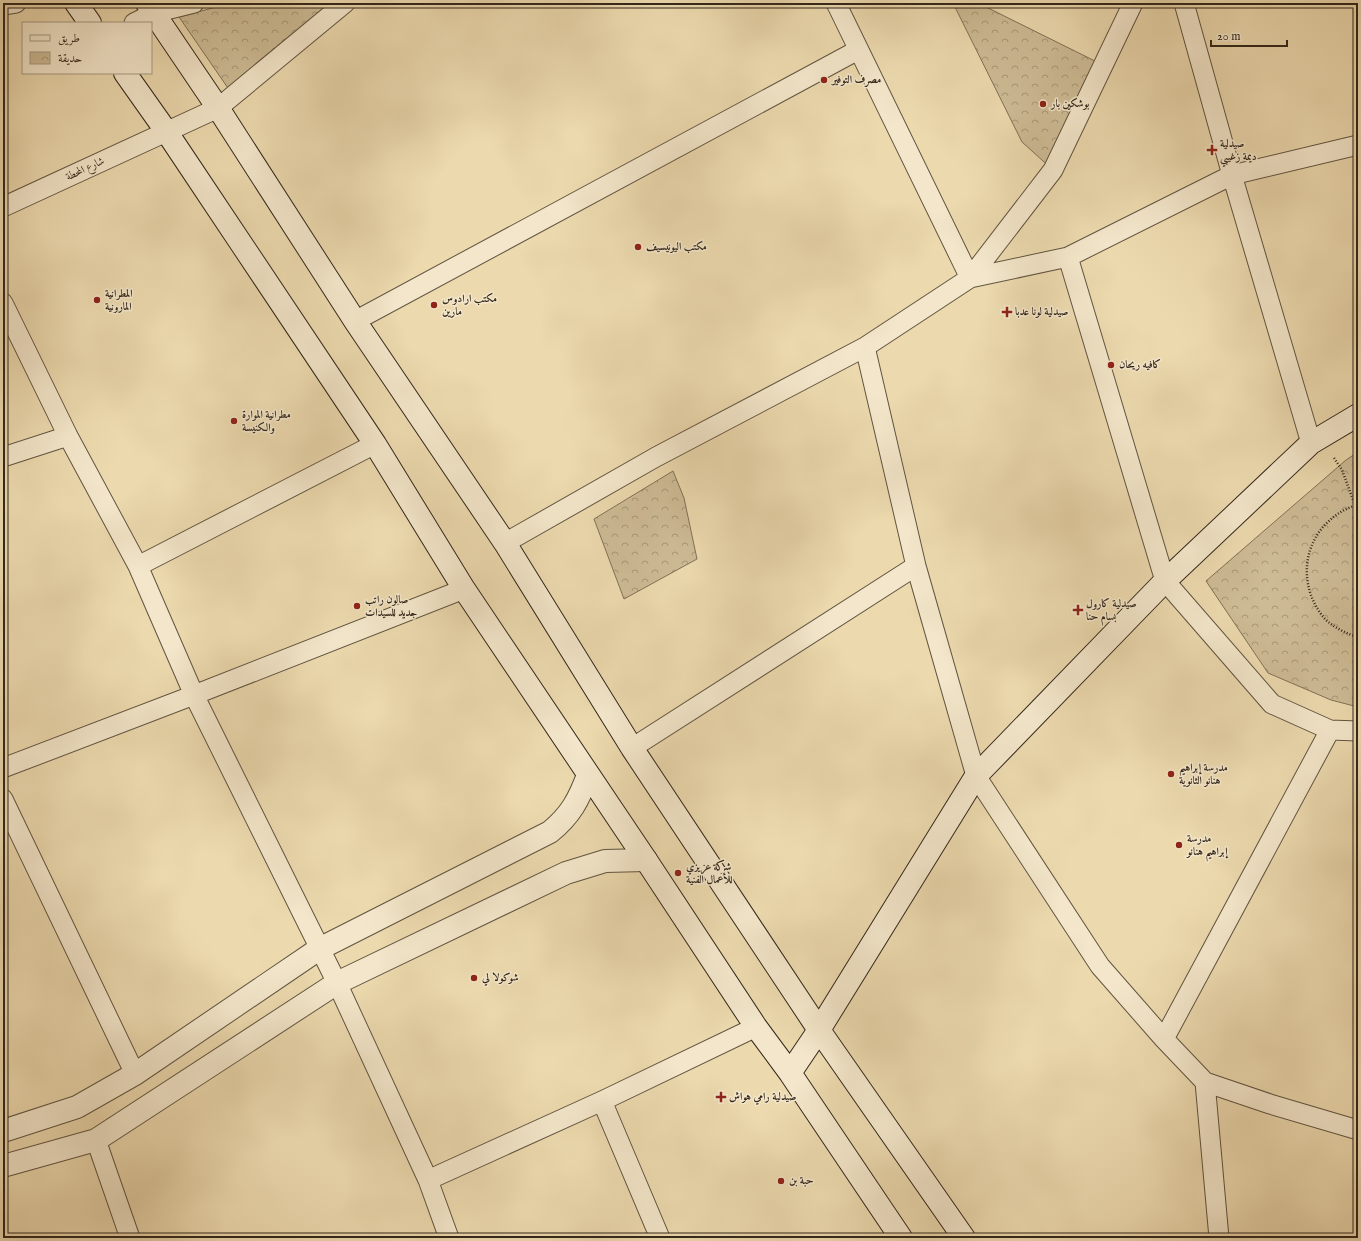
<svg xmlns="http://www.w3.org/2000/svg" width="1361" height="1241" font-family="'IM FELL English',Amiri,serif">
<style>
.park{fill:url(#park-crowns);stroke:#807158}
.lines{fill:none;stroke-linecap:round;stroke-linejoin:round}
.minor-casing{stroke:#615440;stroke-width:21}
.tertiary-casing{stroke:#615440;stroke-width:24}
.secondary-casing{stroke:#33271b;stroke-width:24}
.path{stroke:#33271b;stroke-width:2.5;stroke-dasharray:1 2;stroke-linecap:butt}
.minor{stroke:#f3e6ca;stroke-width:19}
.tertiary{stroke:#f3e6ca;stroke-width:22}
.secondary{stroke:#f3e6ca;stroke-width:22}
.poi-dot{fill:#8f2418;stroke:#f3e6ca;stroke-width:1.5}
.labels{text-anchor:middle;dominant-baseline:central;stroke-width:3;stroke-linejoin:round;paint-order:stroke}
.poi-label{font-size:11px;font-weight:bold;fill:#33271b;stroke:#f3e6ca;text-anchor:start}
.street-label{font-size:11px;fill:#33271b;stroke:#f3e6ca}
</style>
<defs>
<pattern id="park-crowns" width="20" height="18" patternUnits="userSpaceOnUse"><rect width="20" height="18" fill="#cdbb95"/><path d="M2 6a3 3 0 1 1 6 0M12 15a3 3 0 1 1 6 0" fill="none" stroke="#a79879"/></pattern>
</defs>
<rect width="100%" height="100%" fill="#ecd9ae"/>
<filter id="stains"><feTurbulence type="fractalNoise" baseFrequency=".005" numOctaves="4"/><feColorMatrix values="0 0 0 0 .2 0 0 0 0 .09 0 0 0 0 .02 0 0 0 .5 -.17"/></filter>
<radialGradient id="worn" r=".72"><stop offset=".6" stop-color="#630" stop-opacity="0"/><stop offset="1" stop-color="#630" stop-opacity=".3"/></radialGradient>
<path class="park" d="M231,3H336L230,91L179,17Z
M953,3H978L1103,65L1053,170L1022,142Z
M1358,452V707L1331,700L1268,673L1206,581L1346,460Z
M673,471L684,498L697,559L624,599L594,519Z"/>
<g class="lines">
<g class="minor-casing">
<path id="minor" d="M836,3L970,278L1053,170L1133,3
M1184,3L1232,175L1311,443
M3,5L16,3
M134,23L154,13L194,3
M3,207L218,108L345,3
M1068,257L1165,581L1272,704L1330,730L1358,731
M3,303L68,436L138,566L194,695L337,983L428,1180L449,1238
M355,321L858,50
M865,347L916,566L976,776L1100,966L1164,1039L1205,1082L1270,1104L1358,1130
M3,457L68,436
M505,543L656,457L865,347L970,278L1068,257L1232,175L1358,145
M138,566L375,444
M632,748L916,566
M3,768L194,695L464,589
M3,799L135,1074
M1164,1039L1330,730
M1205,1082L1219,1238
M602,1101L660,1238
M96,1140L130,1238
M428,1180L602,1101L756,1027"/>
</g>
<g class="tertiary-casing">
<path id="tertiary" d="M3,1131L77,1107L135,1074L319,949L550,832C571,815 579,799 588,775
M3,1166L96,1140L337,983L566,873L605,861L646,860"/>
</g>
<g class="secondary-casing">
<path id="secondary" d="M76,3L90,23
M147,3L218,108L355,321L505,543L632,748L819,1030L964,1238
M125,73L166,131L375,444L464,589L646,860L756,1027L790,1073L901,1238
M790,1073L819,1030L976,776L1165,581L1311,443L1358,415"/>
</g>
<path class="path" d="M1334,458L1342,470L1358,513
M1358,505C1344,508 1332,517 1323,527C1300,554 1302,594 1326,620C1335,628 1347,634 1358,637"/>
<use href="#minor" class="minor"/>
<use href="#tertiary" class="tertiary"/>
<use href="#secondary" class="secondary"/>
</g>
<g class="poi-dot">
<circle cx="824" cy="80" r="4"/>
<circle cx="1043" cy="104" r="4"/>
<path d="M1210 144h4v4h4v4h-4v4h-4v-4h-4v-4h4z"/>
<circle cx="638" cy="247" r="4"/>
<circle cx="97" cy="300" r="4"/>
<circle cx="434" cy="305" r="4"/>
<path d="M1005 306h4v4h4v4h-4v4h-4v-4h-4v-4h4z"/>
<circle cx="1111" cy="365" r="4"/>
<circle cx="234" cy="421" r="4"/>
<circle cx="357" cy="606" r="4"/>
<path d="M1076 604h4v4h4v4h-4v4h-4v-4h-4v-4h4z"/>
<circle cx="1171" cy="774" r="4"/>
<circle cx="1179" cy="845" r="4"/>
<circle cx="678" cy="873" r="4"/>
<circle cx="474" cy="978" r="4"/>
<path d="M719 1091h4v4h4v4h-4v4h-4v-4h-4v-4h4z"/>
<circle cx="781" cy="1181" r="4"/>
</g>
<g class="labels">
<g class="poi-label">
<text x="832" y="80">مصرف التوفير</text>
<text x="1051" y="104">بوشكين بار</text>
<text x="1220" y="144">صيدلية<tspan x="1220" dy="13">ديمة زغيبي</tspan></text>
<text x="646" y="247">مكتب اليونيسيف</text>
<text x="105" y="294">المطرانية<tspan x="105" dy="13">المارونية</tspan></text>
<text x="442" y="299">مكتب ارادوس<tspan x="442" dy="13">مارين</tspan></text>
<text x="1015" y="312">صيدلية لونا عدبا</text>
<text x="1119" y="365">كافيه ريحان</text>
<text x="242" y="415">مطرانية الموارة<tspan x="242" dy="13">والكنيسة</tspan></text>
<text x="365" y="600">صالون راتب<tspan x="365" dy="13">جديد للسيدات</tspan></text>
<text x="1086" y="604">صيدلية كارول<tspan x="1086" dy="13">بسام حنا</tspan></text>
<text x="1179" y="768">مدرسة إبراهيم<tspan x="1179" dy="13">هنانو الثانوية</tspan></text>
<text x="1187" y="839">مدرسة<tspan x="1187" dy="13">إبراهيم هنانو</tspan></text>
<text x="686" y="867">شركة عزيزي<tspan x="686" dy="13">للأعمال الفنية</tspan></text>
<text x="482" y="978">شوكولا لي</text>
<text x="729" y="1097">صيدلية رامي هواش</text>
<text x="789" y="1181">حبة بن</text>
</g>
<g class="street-label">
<text transform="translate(85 169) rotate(-25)">شارع المحطة</text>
</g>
</g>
<rect width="1361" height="1241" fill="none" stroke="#ecd9ae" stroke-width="16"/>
<rect x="4" y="4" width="1353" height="1233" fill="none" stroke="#33271b" stroke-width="2"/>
<rect x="8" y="8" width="1345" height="1225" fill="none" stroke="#33271b"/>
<rect x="22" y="22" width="130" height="52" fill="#f3e6ca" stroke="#a69a84"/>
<rect x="30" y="35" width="20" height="6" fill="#f3e6ca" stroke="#a69a84"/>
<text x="58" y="42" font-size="12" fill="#33271b">طريق</text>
<rect x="30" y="52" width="20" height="12" fill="url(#park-crowns)" stroke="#a69a84"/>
<text x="58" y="62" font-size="12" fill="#33271b">حديقة</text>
<path d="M1211 40v6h76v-6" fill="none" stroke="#33271b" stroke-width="2"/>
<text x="1217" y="40" font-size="12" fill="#33271b" stroke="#f3e6ca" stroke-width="3" paint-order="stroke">20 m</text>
<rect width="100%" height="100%" filter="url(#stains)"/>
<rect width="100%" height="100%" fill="url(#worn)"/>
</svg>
